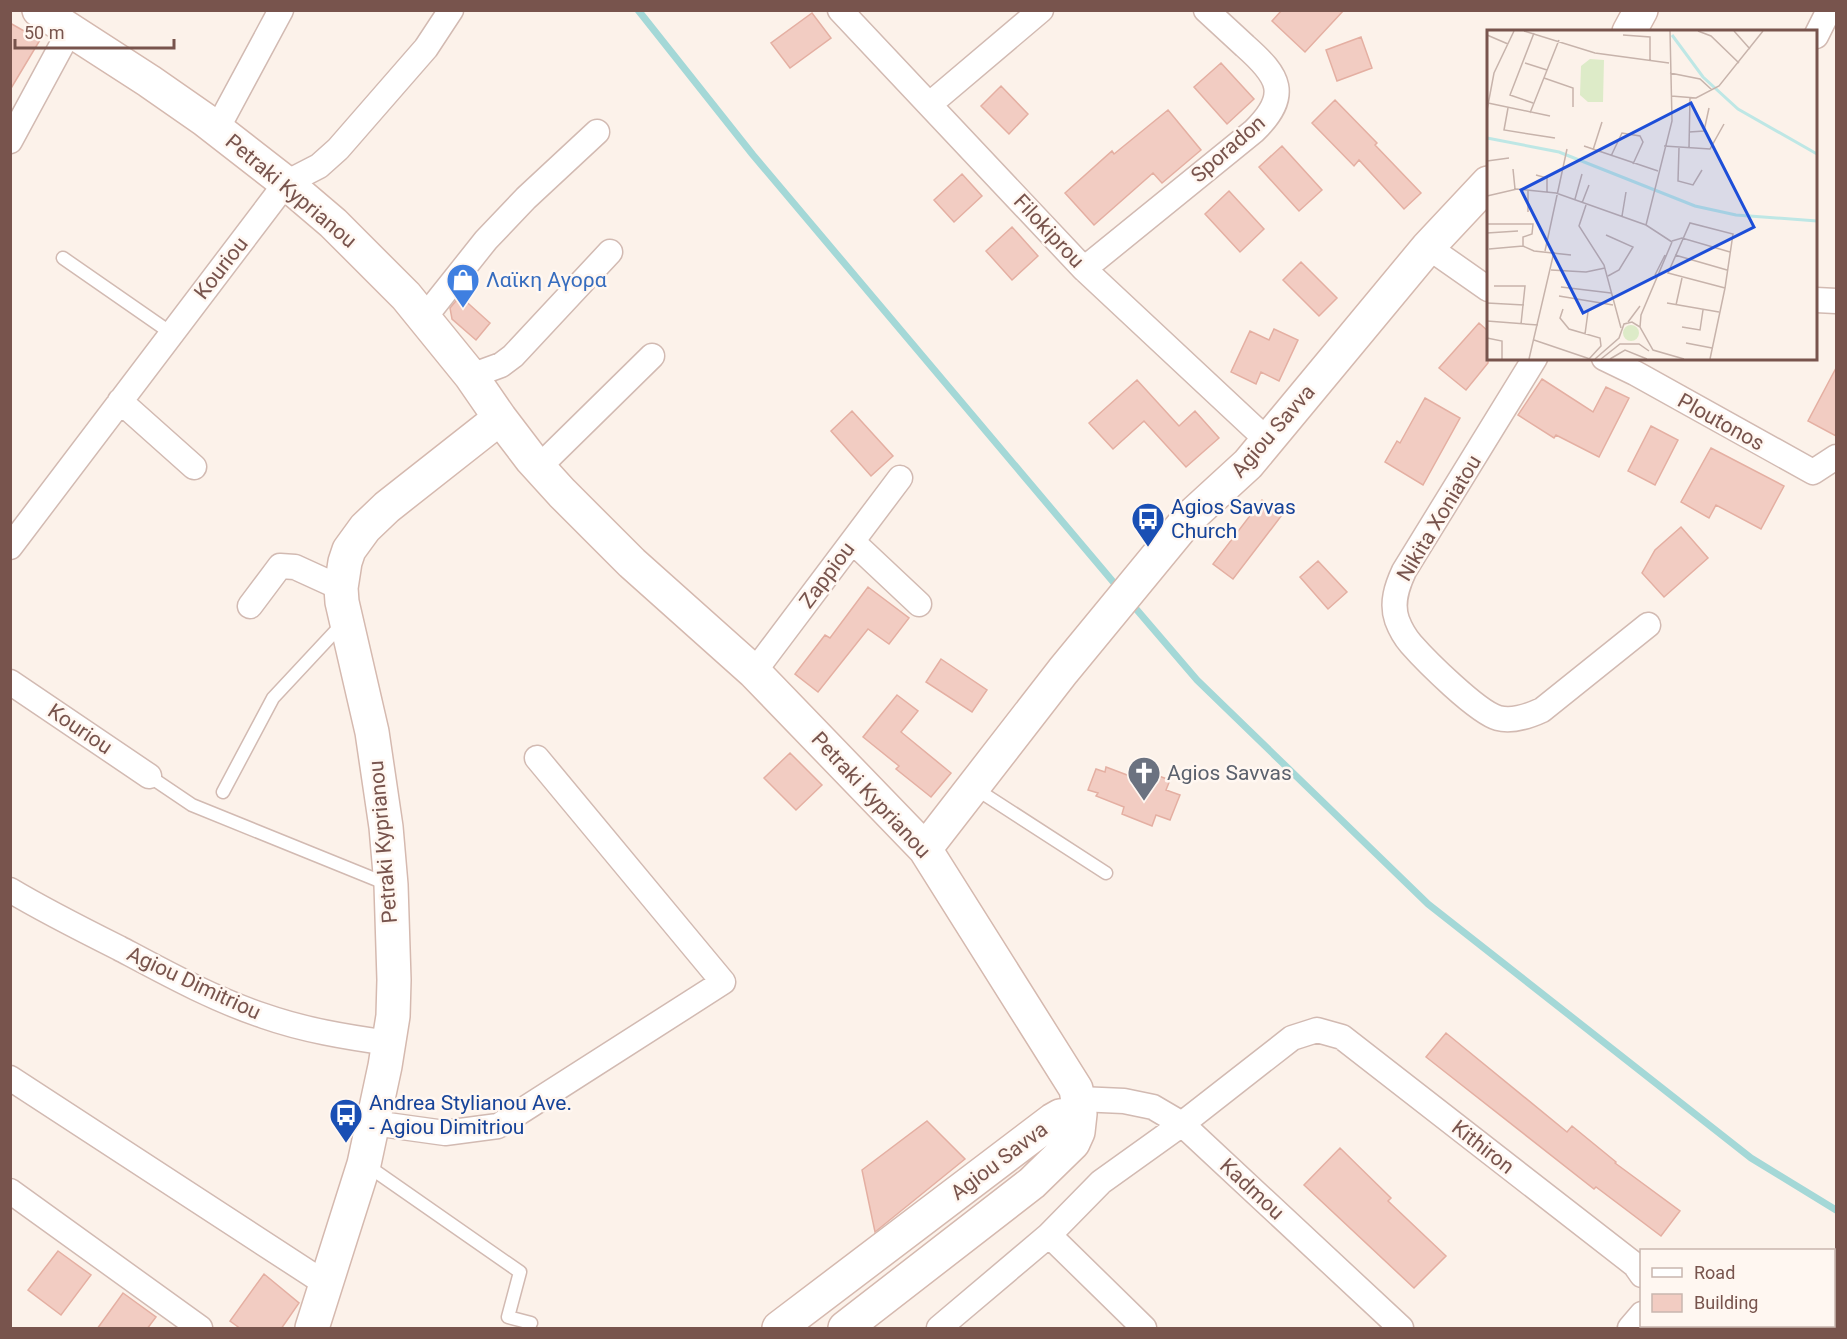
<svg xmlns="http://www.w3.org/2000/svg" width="1847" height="1339" font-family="Roboto,sans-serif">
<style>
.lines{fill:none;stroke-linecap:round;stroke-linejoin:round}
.stream{stroke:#a4d8d7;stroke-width:7}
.building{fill:#f2ccc2;stroke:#e4afa2;stroke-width:1.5}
.lane-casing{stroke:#d2bab2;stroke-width:15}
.street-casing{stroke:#d2bab2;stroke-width:27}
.secondary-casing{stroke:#d5b9af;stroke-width:36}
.lane{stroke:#fff;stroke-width:12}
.street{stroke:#fff;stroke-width:24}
.secondary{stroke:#fff;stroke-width:33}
.labels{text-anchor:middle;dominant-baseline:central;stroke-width:5;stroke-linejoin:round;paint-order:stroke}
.street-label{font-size:21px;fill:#78544d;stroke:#fff7f1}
.shop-label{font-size:21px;fill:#366cbe;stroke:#fff7f1;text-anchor:start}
.transit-label{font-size:21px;fill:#164399;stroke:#fff7f1;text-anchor:start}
.worship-label{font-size:21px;fill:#5b616d;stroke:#fff7f1;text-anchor:start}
.inset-river{fill:none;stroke:#bee7e5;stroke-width:3}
.inset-road{fill:none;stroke:#c7b3ab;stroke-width:1.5}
.view{fill:#1d4ed8;fill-opacity:0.15;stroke:#1d4ed8;stroke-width:3}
.inset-edge{fill:none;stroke:#78544d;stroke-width:3}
</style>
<rect width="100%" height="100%" fill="#fcf2ea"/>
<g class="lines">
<path class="stream" d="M638,10L753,155L1120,590
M1131,603L1197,680L1428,904L1751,1158L1836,1210"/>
</g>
<path class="building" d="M1282,10H1344L1305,52L1272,21Z
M812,13L831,38L790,68L771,43Z
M10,23L40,40L10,90Z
M1361,37L1372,68L1337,81L1326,50Z
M1221,63L1254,99L1227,124L1194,87Z
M1001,86L1028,114L1009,134L981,106Z
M1335,100L1377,143L1375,145L1421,193L1404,209L1359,160L1354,166L1312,123Z
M1168,110L1201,150L1162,183L1153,173L1094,225L1065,193L1112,151L1114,154Z
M1282,146L1322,190L1299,211L1259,167Z
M962,174L982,196L954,222L934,200Z
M1229,191L1264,229L1240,252L1205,214Z
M1012,227L1038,256L1012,280L986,251Z
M1301,262L1337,298L1319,316L1283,280Z
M460,296L490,323L476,340L452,319L450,308Z
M1479,323L1488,331V363L1466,390L1439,368Z
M1274,329L1298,340L1279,381L1261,372L1256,384L1231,372L1250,331L1269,340Z
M1836,368V436L1808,421Z
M1542,379L1593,412L1606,387L1629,398L1599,457L1556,435L1554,438L1518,415Z
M1137,380L1179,426L1195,411L1219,438L1186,467L1144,421L1113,449L1089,423Z
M1425,398L1460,418L1423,485L1385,462L1397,441L1400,443Z
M852,411L893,456L871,476L831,431Z
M1651,426L1678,440L1655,485L1628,471Z
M1711,448L1784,486L1761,529L1716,505L1709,518L1681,502Z
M1262,500L1282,515L1233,579L1213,564Z
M1681,527L1708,558L1664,597L1642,573L1655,550Z
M1318,561L1347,592L1328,609L1300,577Z
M868,587L909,618L889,644L868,629L818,692L795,674L825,635L830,638Z
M941,659L987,690L972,712L926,682Z
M897,695L918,711L901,732L951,773L931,797L896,769L899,766L863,737Z
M790,753L822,785L796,810L764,778Z
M1106,767L1135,778L1139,769L1170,780L1166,790L1180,795L1170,820L1156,815L1152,826L1122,814L1124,807L1096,796L1098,793L1088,790L1096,769L1105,772Z
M1446,1033L1567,1132L1572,1126L1616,1162L1615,1163L1680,1211L1661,1236L1596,1187L1594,1189L1426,1057Z
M927,1121L965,1159L875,1232L862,1170Z
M1340,1148L1391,1198L1388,1201L1446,1256L1414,1288L1304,1185Z
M58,1251L91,1275L61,1315L28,1290Z
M264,1274L299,1303L281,1329H241L230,1321Z
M123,1293L156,1317L147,1329H97Z"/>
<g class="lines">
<g class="lane-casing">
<path id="lane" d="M63,258L171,333
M149,776L192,805L387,884
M973,787L1106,873
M223,792L273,698L343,623
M365,1164L520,1272L508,1317L531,1323"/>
</g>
<g class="street-casing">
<path id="street" d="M840,10L1084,269L1268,441
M1816,36L1829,10
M930,104L1041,10
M217,129L281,10
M10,141L70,30
M1428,247L1488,289
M1084,269L1254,131C1291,95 1279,76 1245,46C1232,34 1219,22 1206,10
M1816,300L1836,301
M424,318L486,240L526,198L597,132
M1535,358L1404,571C1397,586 1391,603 1397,620C1400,628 1405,637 1411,644C1426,661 1477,712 1498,718C1513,722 1529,716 1542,710L1648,625
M1604,358L1635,373L1813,472L1836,457
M471,376L501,365L513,356L610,252
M120,401L194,467
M539,467L652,356
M853,542L919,604
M10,547L286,183L319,166L338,149L426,48L451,10
M250,606L280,566L295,567L341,588
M754,672L900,478
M10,682L149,776
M10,890C45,911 83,930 119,948C166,973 213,999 264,1016C304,1030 346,1037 389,1043
M10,1078L326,1284
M1079,1099L1124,1101L1153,1107L1182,1124L1401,1328
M373,1123L445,1133L498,1126L723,982L537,758
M10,1191L200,1328
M1049,1235L1144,1328
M939,1328L1049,1235L1101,1182L1182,1124L1292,1038L1317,1030L1342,1037L1635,1265L1642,1275
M1630,1328L1642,1314"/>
</g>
<g class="secondary-casing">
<path id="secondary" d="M39,10L149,81L205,120L286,183L333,223L406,296L471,376L500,418L532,460L562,493L632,563L754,672L925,849L1076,1089L1080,1114L1078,1132L1073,1143L1032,1183L845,1328
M1629,32L1641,10
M925,849L1063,671L1188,519L1248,464L1428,247L1488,183
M312,1328L364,1164L385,1066L393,1016L394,980L391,885L386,827L372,732L342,602L341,588L345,562L349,550L365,528L387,507L500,418
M779,1328L1053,1120L1060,1116L1080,1114"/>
</g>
<use href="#lane" class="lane"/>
<use href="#street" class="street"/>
<use href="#secondary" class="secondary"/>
</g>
<defs>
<g id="shop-pin" transform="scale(1.725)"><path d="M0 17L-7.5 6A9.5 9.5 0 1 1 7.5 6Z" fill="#3f7fe0" stroke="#fff7f1"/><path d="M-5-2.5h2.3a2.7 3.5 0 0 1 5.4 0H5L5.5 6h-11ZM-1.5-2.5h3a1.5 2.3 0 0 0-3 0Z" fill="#fff"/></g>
<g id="bus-pin" transform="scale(1.725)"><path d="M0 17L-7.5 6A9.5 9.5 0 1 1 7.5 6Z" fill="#1a4fb4" stroke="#fff7f1"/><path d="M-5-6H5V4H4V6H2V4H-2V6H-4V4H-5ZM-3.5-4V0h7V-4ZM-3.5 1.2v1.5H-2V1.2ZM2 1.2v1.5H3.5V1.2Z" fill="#fff"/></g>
<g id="church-pin" transform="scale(1.725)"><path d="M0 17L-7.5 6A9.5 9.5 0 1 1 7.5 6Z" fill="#6b7280" stroke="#fff7f1"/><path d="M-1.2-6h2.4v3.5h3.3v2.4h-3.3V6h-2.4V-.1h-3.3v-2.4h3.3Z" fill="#fff"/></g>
</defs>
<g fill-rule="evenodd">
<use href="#shop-pin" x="463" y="280"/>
<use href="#bus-pin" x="1148" y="519"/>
<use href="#church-pin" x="1144" y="773"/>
<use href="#bus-pin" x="346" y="1115"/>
</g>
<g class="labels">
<g class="street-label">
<text transform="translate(1228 149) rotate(-41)">Sporadon</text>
<text transform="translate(291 191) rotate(40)">Petraki Kyprianou</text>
<text transform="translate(1049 231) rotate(47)">Filokiprou</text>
<text transform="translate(221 268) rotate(-52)">Kouriou</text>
<text transform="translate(1721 422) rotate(29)">Ploutonos</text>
<text transform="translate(1273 431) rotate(-49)">Agiou Savva</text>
<text transform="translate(1439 518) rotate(-59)">Nikita Xoniatou</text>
<text transform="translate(827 575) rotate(-53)">Zappiou</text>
<text transform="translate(80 729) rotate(34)">Kouriou</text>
<text transform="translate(871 795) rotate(47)">Petraki Kyprianou</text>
<text transform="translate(383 842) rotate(-95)">Petraki Kyprianou</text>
<text transform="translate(194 983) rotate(25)">Agiou Dimitriou</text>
<text transform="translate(1483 1147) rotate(38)">Kithiron</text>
<text transform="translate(999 1161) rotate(-37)">Agiou Savva</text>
<text transform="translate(1252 1189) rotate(43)">Kadmou</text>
</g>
<g class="shop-label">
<text x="486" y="280">Λαϊκη Αγορα</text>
</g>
<g class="transit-label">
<text x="1171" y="507">Agios Savvas<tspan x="1171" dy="24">Church</tspan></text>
<text x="369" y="1103">Andrea Stylianou Ave.<tspan x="369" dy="24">- Agiou Dimitriou</tspan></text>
</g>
<g class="worship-label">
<text x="1167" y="773">Agios Savvas</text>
</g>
</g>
<g transform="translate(1487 30)">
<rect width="330" height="330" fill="#fcf2ea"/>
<path d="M103,29L117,30L116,72H101L93,65L94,36ZM136 303a8 8 0 1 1 16 0a8 8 0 1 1-16 0Z" fill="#ddebc8"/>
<path class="inset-river" d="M185,5L216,47L251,79L330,124M0,108L72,122L208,176L249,185L330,191"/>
<path class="inset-road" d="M37,1L108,23L182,33M211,1L224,6L252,33M247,1L263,19M0,5L21,14M136,5L163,7V31M38,33L60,40M183,43L213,49L225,60M57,48L86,58V77M184,66L209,68L232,56L276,1M1,73L63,86M46,73L23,65L47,3M21,78L17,100L68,108M0,80L7,43L27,1M43,83L72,10M202,102L217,101L222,78M97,116L171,141M177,116L223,119L237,94M192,118L191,151L206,155L215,140M202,118L203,68M106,120L115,92M124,126L135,103L153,106L156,112L146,134M0,131L22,128M26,139L28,159M49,145L60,148V162M0,166L30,159L69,163L159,195L185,212M88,169L95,144M95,173L102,155M99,175L92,196L117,235L134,298M41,182V160M135,186L139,162M0,194H46L45,204L36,207V216M159,195L185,91L183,1M0,203L31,201M119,205L146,217L132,240L121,246M185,211L195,208L243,222M185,212L154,285L153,297L166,320L197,329M36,216L47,221L84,225M2,219L36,216M58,221L80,119M188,225L240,240M64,240L99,242L118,238M168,245L178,225M7,256H38L34,294M74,257L124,263M72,266L126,275M0,273L37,275M180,273L232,282M189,275L195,248M76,279L73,288L82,299L113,308L114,316L102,329M0,291L51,295M141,292L153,276M195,297L213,300L216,280M98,304L101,282M0,308L15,311V329M47,310L103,329M199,313L225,318M42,329L67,222M108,329L132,308L137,294L145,292L153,297M114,329L133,314H152L162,321M123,329L138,320L160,329M223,329L238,258L246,204L203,193L181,243L238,258"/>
<path class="view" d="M204,73L267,197L96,283L34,160Z"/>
<rect width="330" height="330" class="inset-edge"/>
</g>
<rect width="1847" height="1339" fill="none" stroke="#78544d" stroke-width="24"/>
<rect x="1640" y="1249" width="195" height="78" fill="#fff7f1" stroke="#c9b6af" stroke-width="1.5"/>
<rect x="1652" y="1268" width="30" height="9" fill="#ffffff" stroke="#c9b6af" stroke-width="1.5"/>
<text x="1694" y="1279" font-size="18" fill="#78544d">Road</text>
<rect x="1652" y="1294" width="30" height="18" fill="#f2ccc2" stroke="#c9b6af" stroke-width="1.5"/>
<text x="1694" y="1309" font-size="18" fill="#78544d">Building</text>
<path d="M15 39v9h159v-9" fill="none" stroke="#78544d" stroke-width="3"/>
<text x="24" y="39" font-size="18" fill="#78544d" stroke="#fff7f1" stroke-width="4.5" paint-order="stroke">50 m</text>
</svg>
